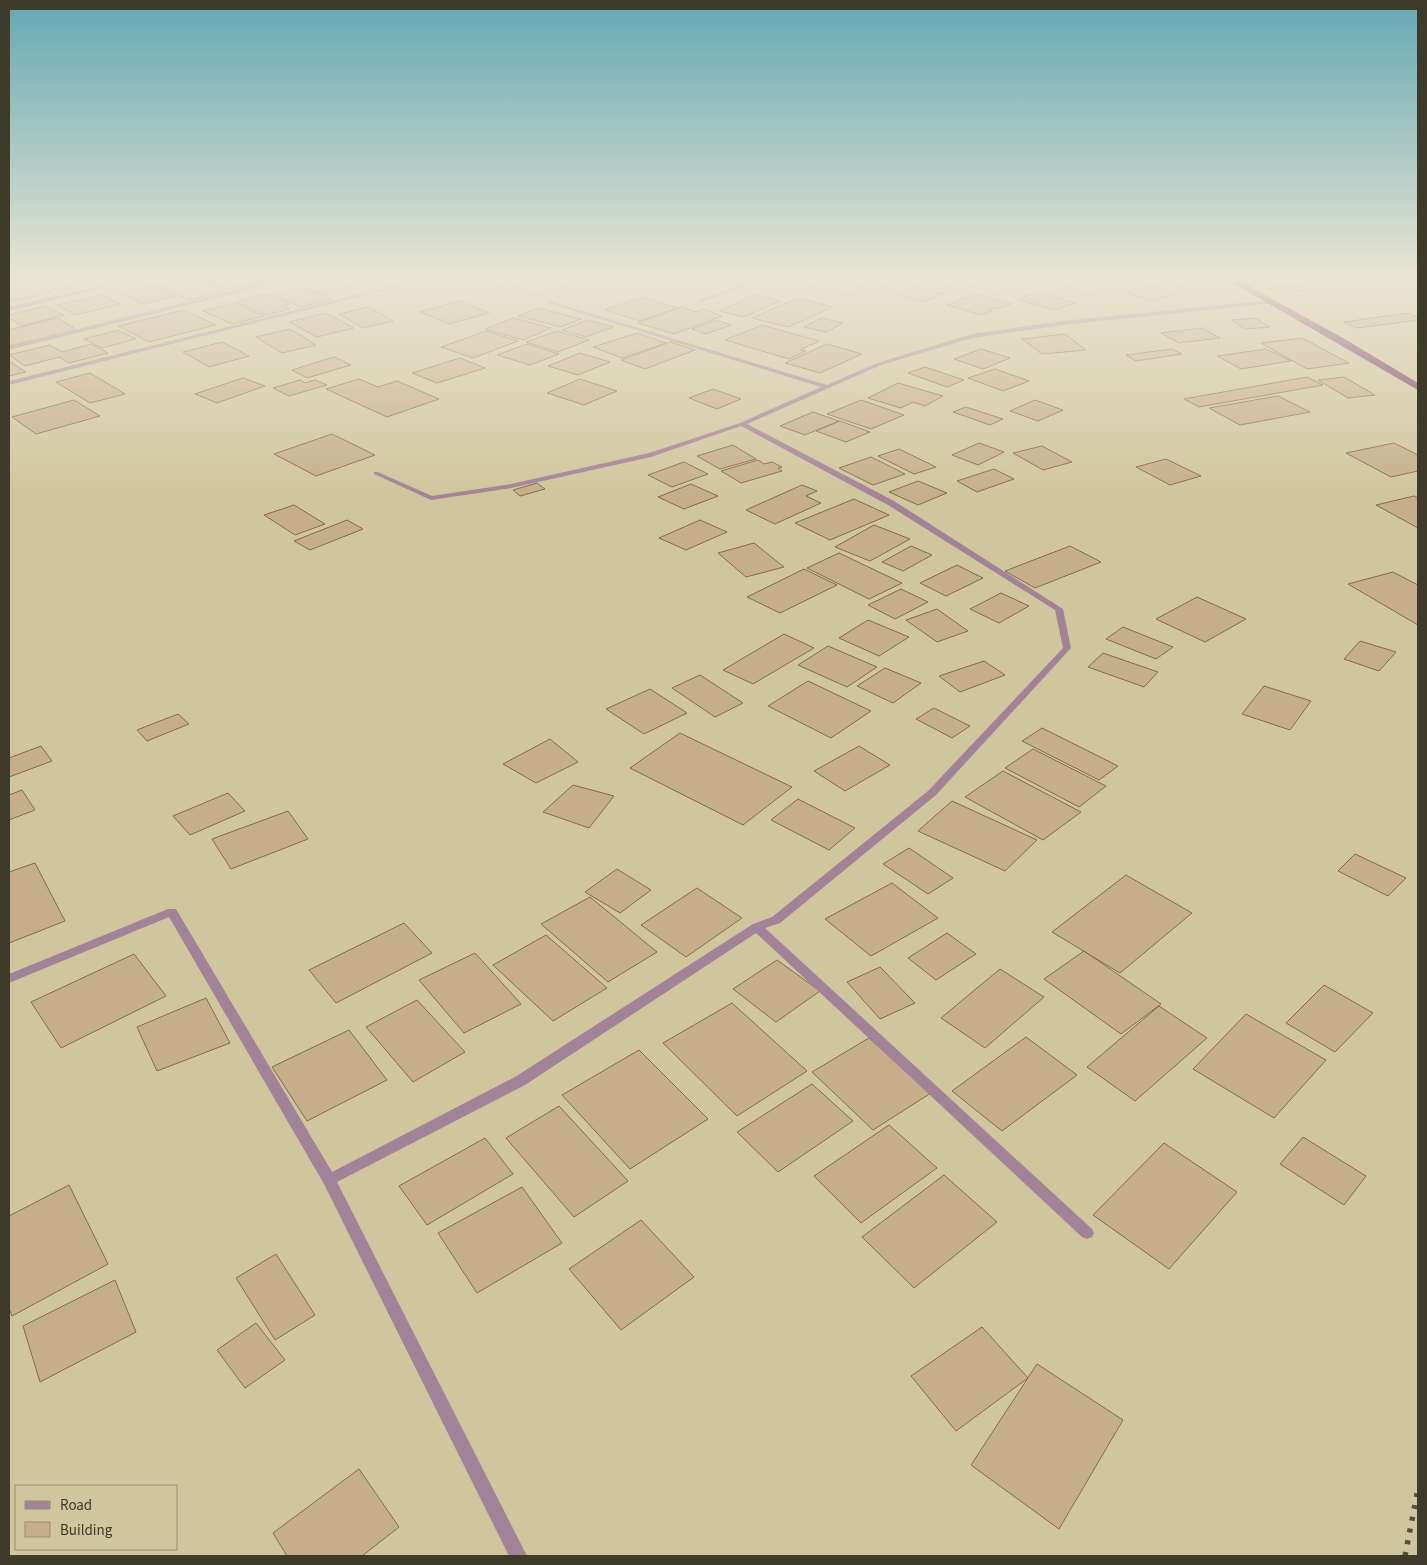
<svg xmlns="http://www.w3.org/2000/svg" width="1427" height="1565" font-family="'Source Sans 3',sans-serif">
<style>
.building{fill:#c6ae8a;stroke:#826b49}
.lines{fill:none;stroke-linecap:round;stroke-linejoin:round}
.lane{fill:#a28298;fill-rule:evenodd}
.street{fill:#a28298;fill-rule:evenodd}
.highway{fill:#723163;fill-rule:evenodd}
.rail{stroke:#55503b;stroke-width:5.5;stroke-dasharray:4 8;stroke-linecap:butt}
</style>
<rect width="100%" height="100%" fill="#d0c69d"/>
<path class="building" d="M9,275H36L38,276L9,283Z
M51,275H71L87,283L58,290L36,279Z
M214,275H249L265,282L225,290L207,283L218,280L210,277Z
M259,275H294L269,282L256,276Z
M482,275H526L535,279L490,290L464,280Z
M700,275H744L756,279L733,286Z
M941,275H957L971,279L943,289L921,282Z
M1004,275H1048L1050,276L1031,283Z
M1118,275H1151L1138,281Z
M1094,276L1120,283L1088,295L1062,288Z
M194,277L225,291L189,300L158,286Z
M324,277L350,287L323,294L296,284Z
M817,277L866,287L850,295L801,285Z
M991,279L1020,287L999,295L969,286Z
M545,280L568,288L535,297L513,288Z
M32,281L52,292L14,301L9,298V286Z
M901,282L944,294L922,302L878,289Z
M1169,282L1193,290L1151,301L1126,292Z
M152,285L176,296L144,304L121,293Z
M1297,285L1308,290L1277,293L1266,288Z
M303,288L331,299L301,307L273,295Z
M1038,292L1075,303L1054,310L1017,299Z
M266,294L290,304L283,306L289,309L266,315L236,302Z
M976,294L1011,304L997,309L993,308L988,310L992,311L981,315L947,305Z
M101,295L120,304L76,315L57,305Z
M756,295L780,301L744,317L719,311Z
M641,297L677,308L640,321L605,310Z
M798,298L833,307L788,327L752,318Z
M459,301L489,313L449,324L420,312Z
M234,303L264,316L232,324L203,311Z
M46,306L64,315L22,326L9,318V315Z
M369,307L393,321L363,328L339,314Z
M681,307L696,312L703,309L722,316L674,334L638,323Z
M538,308L581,319L561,327L518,316Z
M184,310L216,325L149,342L118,326Z
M326,313L354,328L317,337L289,322Z
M1408,313L1418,318V320L1357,328L1344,322Z
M57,318L77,330L9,346V330Z
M514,318L551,328L523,340L485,329Z
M821,318L843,323L826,332L804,327Z
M1255,318L1270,327L1245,329L1231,320Z
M588,320L613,327L586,337L562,330Z
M716,320L731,325L706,334L692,329Z
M762,325L819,341L800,350L806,351L789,359L725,340Z
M1202,328L1220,338L1179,343L1161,333Z
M290,329L316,345L282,353L256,337Z
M118,330L136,339L102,348L84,339Z
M486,331L518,341L473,358L441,347Z
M557,331L589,340L558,352L526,342Z
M637,333L666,343L622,358L593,347Z
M1065,334L1086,350L1042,354L1022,339Z
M1302,338L1349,363L1307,369L1261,343Z
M222,342L249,356L209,367L183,352Z
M671,342L695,350L645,369L621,360Z
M91,344L108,353L69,363L59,357L25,366L9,355L50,345L62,352Z
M527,344L559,354L530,365L497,355Z
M827,344L862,354L820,373L785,363Z
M981,349L1010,358L983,369L954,359Z
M1172,349L1182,354L1136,361L1126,355Z
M1266,349L1291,361L1241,369L1217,356Z
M580,353L610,362L578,375L548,366Z
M334,357L351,365L307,378L292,370Z
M460,358L485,368L437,383L412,373Z
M9,361L26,372L9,376Z
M925,367L964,380L947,387L908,373Z
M995,369L1029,381L1003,391L968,378Z
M90,373L125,394L90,403L56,382Z
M1307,377L1323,385L1199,407L1184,399Z
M1344,377L1375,395L1348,398L1318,380Z
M243,378L265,386L217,403L195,394Z
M359,379L378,387L397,381L439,399L387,417L326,389Z
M580,379L617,391L584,405L547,393Z
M300,380L305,383L315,380L327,385L289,396L273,388Z
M898,383L943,396L925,406L913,402L901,408L868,398Z
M713,389L741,399L717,409L689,398Z
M1278,396L1310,412L1240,425L1209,408Z
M74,400L100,416L36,434L12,417Z
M861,400L904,415L871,429L827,414Z
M1035,400L1063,410L1038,421L1010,411Z
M966,407L1003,419L990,425L953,412Z
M813,412L839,421L805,435L780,426Z
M840,421L870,432L846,442L816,431Z
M332,434L375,455L316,476L274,454Z
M979,443L1004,452L978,465L952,455Z
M1394,443L1418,455V471L1391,477L1346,453Z
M733,445L756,459L720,469L697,456Z
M1042,446L1072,462L1043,470L1013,453Z
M899,449L936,467L914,474L878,456Z
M871,457L905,474L873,485L839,468Z
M1166,459L1201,476L1170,485L1136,467Z
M758,460L764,464L772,462L782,467L778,468L782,471L741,483L721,471Z
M684,462L708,474L672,487L648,475Z
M994,469L1014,479L977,492L957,481Z
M918,481L947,493L918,505L889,492Z
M537,483L545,489L520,496L513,490Z
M691,484L718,496L684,509L658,497Z
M802,485L817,491L806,496L821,503L775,524L746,510Z
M1414,496L1418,498V528L1376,505Z
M854,499L889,515L830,540L795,523Z
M294,505L325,524L295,535L264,515Z
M347,520L363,529L310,550L294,541Z
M700,520L727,532L686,550L659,538Z
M874,525L910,539L870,561L835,547Z
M754,543L784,567L746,577L718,553Z
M911,546L932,555L903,571L882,562Z
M1070,546L1101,562L1035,588L1005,571Z
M839,553L902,583L869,599L807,568Z
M957,565L983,578L946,596L920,583Z
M804,569L837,585L780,613L747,597Z
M1393,572L1418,585V625L1348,584Z
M901,589L928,602L895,619L868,605Z
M1001,593L1029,606L999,623L970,609Z
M1197,597L1246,619L1205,642L1156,619Z
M937,609L968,631L937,642L906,620Z
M868,620L909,637L879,656L839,638Z
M1123,627L1173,647L1156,659L1106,639Z
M784,634L814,648L753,684L723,670Z
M1360,641L1396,652L1379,671L1344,659Z
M828,646L877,667L847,687L798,665Z
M1103,653L1158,672L1144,687L1088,667Z
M984,661L1005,675L960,692L939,676Z
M885,668L921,683L893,703L857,686Z
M700,675L743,703L715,717L672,688Z
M808,681L871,711L831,738L768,706Z
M1264,686L1311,701L1290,730L1242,714Z
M650,689L687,713L644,734L606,709Z
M934,708L970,726L952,738L916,719Z
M178,714L189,724L147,741L137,730Z
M1042,728L1118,766L1099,780L1022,741Z
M680,733L792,787L743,825L630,768Z
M550,739L578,762L536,783L503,764Z
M41,746L52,761L9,777V758Z
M859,746L890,765L845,791L814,771Z
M1033,749L1106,786L1079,807L1005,768Z
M1003,771L1081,812L1043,840L965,797Z
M573,785L614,796L589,828L543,812Z
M22,790L35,810L9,820V795Z
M228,793L245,811L190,835L173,816Z
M798,799L855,828L829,850L771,820Z
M952,801L1037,840L1005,871L918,831Z
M288,811L308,839L231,869L212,839Z
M909,848L953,878L928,894L883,864Z
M1355,854L1406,878L1388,896L1338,871Z
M35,863L65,921L9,943V872Z
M617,869L651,890L620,913L585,892Z
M1126,875L1192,913L1120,973L1052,932Z
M892,883L938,918L871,956L825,919Z
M697,888L742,918L686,957L641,925Z
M590,897L657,952L608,982L541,924Z
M404,923L432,953L336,1003L309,970Z
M947,933L976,954L936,980L908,958Z
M546,935L607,988L553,1021L493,965Z
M1084,951L1161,1004L1121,1034L1044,979Z
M475,953L521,1004L464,1033L419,980Z
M134,954L166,996L61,1048L31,1002Z
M777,960L820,991L776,1022L733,989Z
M880,967L915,1003L880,1019L847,982Z
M1000,969L1044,997L985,1048L941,1018Z
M1324,985L1373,1013L1335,1052L1286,1023Z
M206,998L230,1043L157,1071L137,1027Z
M417,1000L465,1052L413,1082L366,1027Z
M732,1003L807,1071L737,1116L663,1043Z
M1159,1006L1207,1038L1135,1101L1087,1067Z
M1246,1014L1326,1060L1274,1118L1193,1069Z
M349,1030L387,1080L307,1121L272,1067Z
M1026,1037L1077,1075L1002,1131L952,1091Z
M869,1038L931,1093L873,1130L812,1072Z
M639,1050L708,1119L630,1169L562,1095Z
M812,1084L853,1121L778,1172L737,1132Z
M559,1106L628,1181L574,1217L506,1138Z
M889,1125L937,1168L861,1223L814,1176Z
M1303,1137L1366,1176L1344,1205L1280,1164Z
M485,1138L513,1174L427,1225L399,1186Z
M1164,1143L1237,1192L1169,1269L1093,1215Z
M944,1175L997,1222L914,1288L862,1237Z
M69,1185L108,1264L12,1316L9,1308V1216Z
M522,1187L562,1243L477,1293L438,1233Z
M641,1220L694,1277L621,1330L569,1269Z
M276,1254L315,1315L275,1340L236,1278Z
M115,1280L136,1332L40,1382L23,1326Z
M256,1323L285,1360L245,1388L217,1350Z
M982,1327L1028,1378L956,1431L911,1376Z
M1037,1364L1123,1420L1059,1529L971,1465Z
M359,1469L399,1527L362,1556H287L273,1533Z"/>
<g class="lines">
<path class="lane" d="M1299,275H1314L1242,288L1239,286Z"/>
<path class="street" d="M143,275H153L9,311V307Z
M298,275H308L9,350V346Z
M436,275H446L9,385V381Z
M769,275H777L702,302L697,301Z
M1273,300L1276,302L1275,303L1063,325L973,338L881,365L747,424L894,501L1063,609L1071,648L936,795L780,923L765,928L1092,1229L1094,1233L1092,1237L1087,1239L1082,1237L756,933L525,1085L337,1182L527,1556H509L324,1184L169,917L9,983V974L168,909H176L332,1172L515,1077L753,924L772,917L928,791L1063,648L1055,610L888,505L741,426L651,457L511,488L431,500L374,474V472H378L432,496L511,484L649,453L740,423L821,387L549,303V301L827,385L877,363L972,334L1063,321Z"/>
<path class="highway" d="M1219,275H1229L1343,338L1418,383V390Z"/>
<path class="rail" d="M1405,1556L1418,1489"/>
</g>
<linearGradient id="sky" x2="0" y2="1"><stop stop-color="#63a8b4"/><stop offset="0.56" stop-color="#eae5d3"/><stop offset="1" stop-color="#eae5d3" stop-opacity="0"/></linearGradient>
<rect width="1427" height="495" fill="url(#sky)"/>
<rect width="1427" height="1565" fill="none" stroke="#3f3b2a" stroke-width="20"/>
<rect x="15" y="1485" width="162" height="65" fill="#d0c69d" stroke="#968e6f"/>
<rect x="25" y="1501" width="25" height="8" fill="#a28298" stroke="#968e6f"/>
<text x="60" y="1510" font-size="15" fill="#3f3b2a">Road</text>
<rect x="25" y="1522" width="25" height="15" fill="#c6ae8a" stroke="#968e6f"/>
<text x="60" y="1535" font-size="15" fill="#3f3b2a">Building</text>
</svg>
